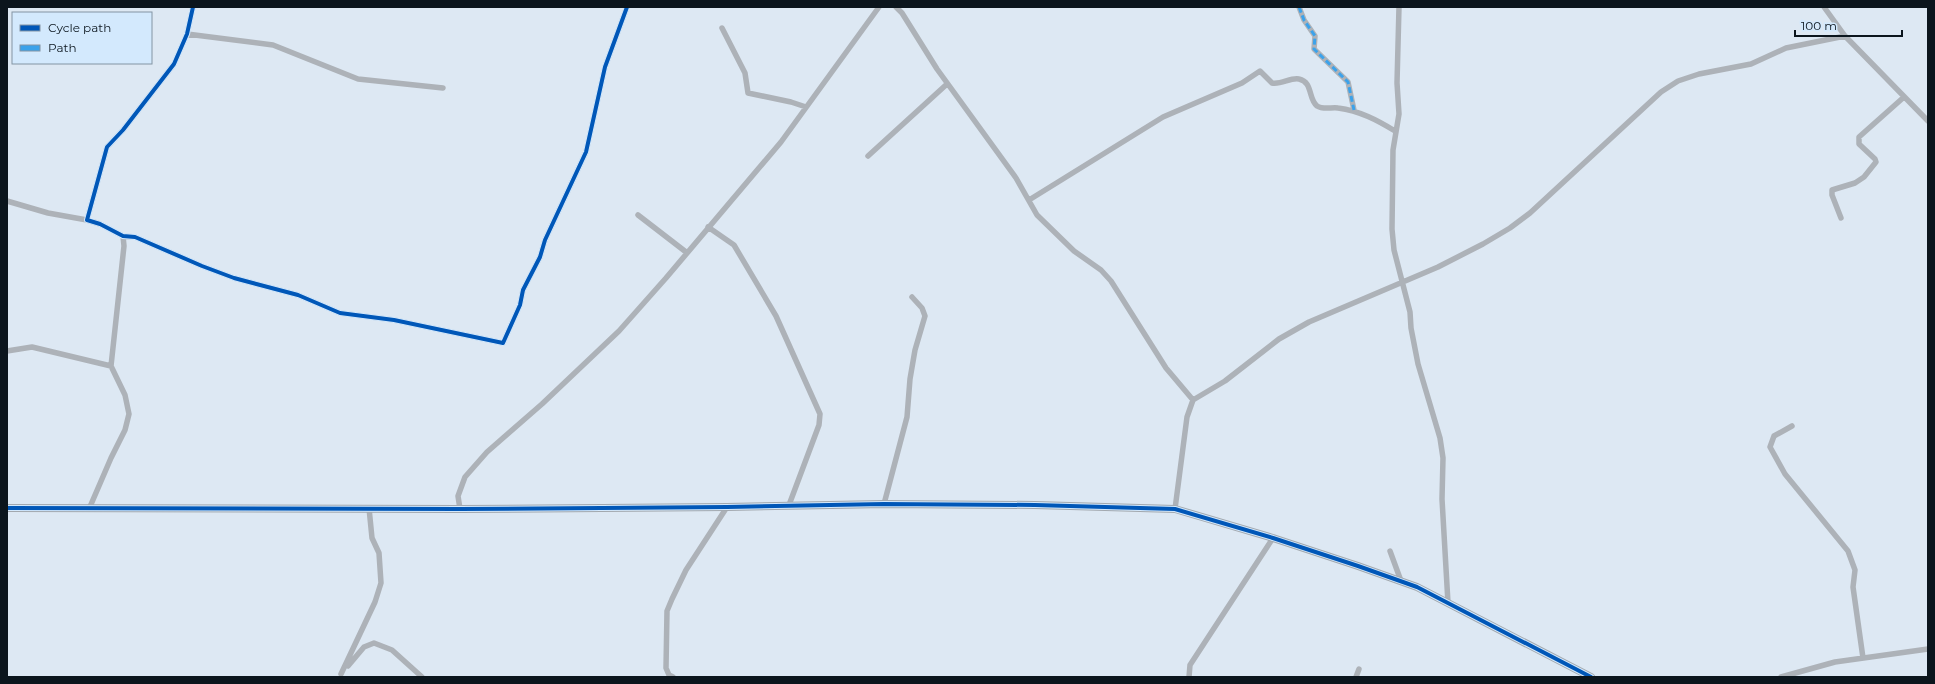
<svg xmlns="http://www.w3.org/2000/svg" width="1935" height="684" font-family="Montserrat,sans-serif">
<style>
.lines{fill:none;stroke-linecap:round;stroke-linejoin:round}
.street{stroke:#adb2b8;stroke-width:5.5}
.secondary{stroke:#a2a8ae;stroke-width:8}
.quiet{stroke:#3ca2ea;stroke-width:3;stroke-dasharray:6 3;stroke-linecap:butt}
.cycleway-casing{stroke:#d3e9fd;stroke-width:6}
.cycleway{stroke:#0057b8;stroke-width:4}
</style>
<rect width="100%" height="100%" fill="#dde8f3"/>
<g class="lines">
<path class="street" d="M193,7L187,34L174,64L123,130L107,147L87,220L100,224L123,236L135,237L202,266L234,278L298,295L340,313L394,320L503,343L520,305L523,290L540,257L545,240L586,152L605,67L627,7
M896,7L902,13L937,69L1016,178L1037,215L1074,251L1101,270L1111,281L1166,368L1193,400
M1299,7L1304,20L1315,36L1314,49L1348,82L1354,110
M1399,7L1397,83L1399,114L1393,150L1392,229L1394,250L1410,312L1411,328L1418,364L1440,438L1443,458L1442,499L1448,603
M1824,7L1845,36L1928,121
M722,28L745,73L748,93L791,102L806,107
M187,34L273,45L358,79L443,88
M868,156L947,84
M1029,200L1163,117L1242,83L1260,71L1272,83C1281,85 1291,77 1299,79C1313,82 1308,99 1317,106C1323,110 1332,107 1338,108C1360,111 1377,120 1395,131
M7,201L48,213L87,220
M638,215L686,252
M1841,218L1832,195V190L1855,183L1864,177L1876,162L1875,159L1859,144V137L1904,97
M708,227L734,245L776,316L820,414L819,425L789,505
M7,351L32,347L111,366
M1792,426L1774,436L1770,447L1785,474L1848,551L1855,570L1853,587L1863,658
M884,504L907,417L910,379L915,350L925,316L922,308L912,297
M89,509L111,458L125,430L129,414L125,395L111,366L124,246L123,236
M460,509L458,496L465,477L487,452L542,404L619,331L666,278L781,142L879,7
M1175,509L1187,417L1193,400L1225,381L1279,339L1309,322L1438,267L1483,244L1510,228L1530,213L1661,92L1678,81L1699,74L1751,64L1786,48L1845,36
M1390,551L1401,581
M348,666L364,647L374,643L392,650L422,677
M341,674L375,602L381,583L379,553L372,538L369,508
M673,677L669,675L666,668L667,611L672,599L686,570L727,507
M1189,677L1190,665L1273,538
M1356,677L1359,669
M1781,677L1835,662L1928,649"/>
<path class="secondary" d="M7,508L460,509L727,507L884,504L1035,505L1175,509L1273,538L1358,566L1417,587L1591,677"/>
<path class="quiet" d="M1299,7L1304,20L1315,36L1314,49L1348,82L1354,110"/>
<g class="cycleway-casing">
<path id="cycleway" d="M193,7L187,34L174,64L123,130L107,147L87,220L100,224L123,236L135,237L202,266L234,278L298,295L340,313L394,320L503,343L520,305L523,290L540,257L545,240L586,152L605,67L627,7
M7,508L460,509L727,507L884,504L1035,505L1175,509L1273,538L1358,566L1417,587L1591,677"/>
</g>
<use href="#cycleway" class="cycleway"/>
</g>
<rect width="1935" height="684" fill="none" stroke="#0b151d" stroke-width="16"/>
<rect x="12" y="12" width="140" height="52" fill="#d3e9fd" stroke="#8394a3"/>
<rect x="20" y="25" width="20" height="6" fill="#0057b8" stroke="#8394a3"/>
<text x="48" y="32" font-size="12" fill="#0b151d">Cycle path</text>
<rect x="20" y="45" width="20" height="6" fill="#3ca2ea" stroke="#8394a3"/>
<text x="48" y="52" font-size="12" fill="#0b151d">Path</text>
<path d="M1795 30v6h107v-6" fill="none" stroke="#0b151d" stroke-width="2"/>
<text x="1801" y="30" font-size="12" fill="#0b151d" stroke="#d3e9fd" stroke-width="3" paint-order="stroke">100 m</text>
</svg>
